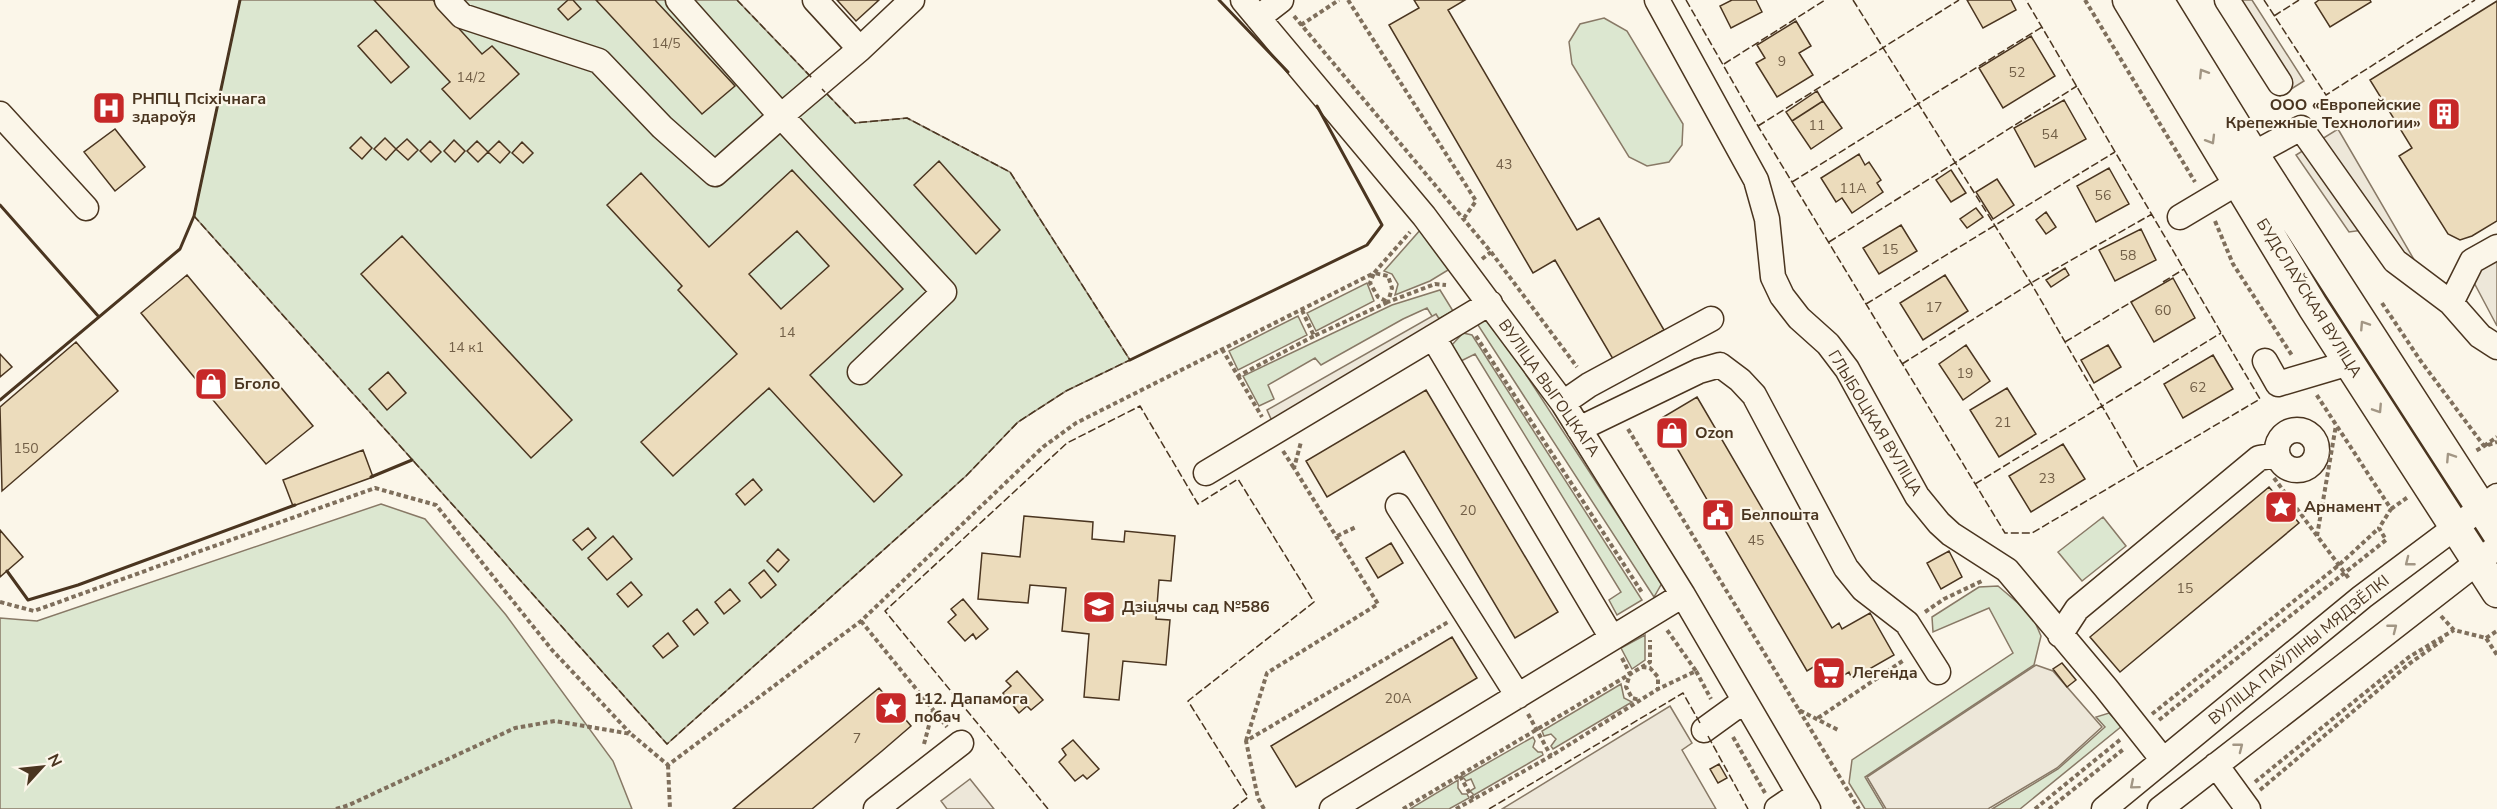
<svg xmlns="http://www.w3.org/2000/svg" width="2497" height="809" font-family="'Nunito Sans',sans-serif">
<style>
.green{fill:#dce7d0;stroke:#887966;stroke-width:1.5}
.parking{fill:#ede7d9;stroke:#887966;stroke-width:1.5}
.building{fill:#ecdcbc;stroke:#4a3520;stroke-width:1.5;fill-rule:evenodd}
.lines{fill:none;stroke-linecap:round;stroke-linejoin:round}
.minor-casing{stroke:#4a3520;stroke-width:27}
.major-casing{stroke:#4a3520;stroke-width:33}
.path{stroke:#7f6f5c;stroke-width:4;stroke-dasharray:4.5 3;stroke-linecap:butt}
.minor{stroke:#fbf6e9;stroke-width:24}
.major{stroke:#fbf6e9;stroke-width:30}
.fence{stroke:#4a3520;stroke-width:1.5;stroke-dasharray:8 3;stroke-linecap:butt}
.wall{stroke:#4a3520;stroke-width:3}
.oneway{stroke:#a29684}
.labels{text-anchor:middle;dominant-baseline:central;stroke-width:4.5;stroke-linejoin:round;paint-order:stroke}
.number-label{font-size:14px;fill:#725f47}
.poi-label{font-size:16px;font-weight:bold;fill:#4a3520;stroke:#fbf6e9;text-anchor:start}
.street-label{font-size:16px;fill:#4a3520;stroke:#fbf6e9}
</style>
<rect width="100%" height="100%" fill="#fbf6e9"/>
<path class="green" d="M240,0H737L855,123L907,118L1010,172L1130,360L1066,391L1018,422L966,476L667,744L194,216Z
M1604,18L1627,31L1683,124L1682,145L1669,162L1647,166L1629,157L1572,64L1569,42L1580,24Z
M1422,228L1453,267L1430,281L1395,295L1398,284L1392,274L1384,271Z
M1367,283L1374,301L1316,331L1307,313Z
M1440,290L1453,311L1435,321L1427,308L1403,319L1321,365L1315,358L1268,385L1274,399L1259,406L1243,376L1392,305Z
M1298,316L1307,335L1238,370L1229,351Z
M1489,318L1662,583L1654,597L1476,322Z
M1463,333L1472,335L1642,600L1617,615L1609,600L1621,592L1475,354L1461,361L1450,347Z
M381,504L425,519L506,615L613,761L632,809H0V618L37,621Z
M2103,517L2126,546L2082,581L2058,552Z
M1998,586L2032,615L2041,636L2034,665L1865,777L1884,809H1865L1849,783L1852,760L2013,653L1989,608L1933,632L1932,617L1979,587Z
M1645,635V660L1632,669L1621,648Z
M1621,684L1624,698L1632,702L1553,749L1551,746L1556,739L1551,734L1544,736L1542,731Z
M2109,713L2122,726L2020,809H1992L2058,769L2105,727L2096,717Z
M1533,737L1535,741L1533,747L1538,752H1542L1543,755L1474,795L1470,791L1475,788L1471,779L1466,781L1463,777Z
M1458,780V788L1462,794H1467L1469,798L1449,809H1410Z"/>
<path class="parking" d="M2219,0H2252L2304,81L2280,96Z
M2338,129L2423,275L2363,230L2349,232L2296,155Z
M2497,240V326L2462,260Z
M1436,314L1451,338L1280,439L1267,410Z
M2036,665L2053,671L2102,727L2057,768L1988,809H1886L1867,777Z
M1670,706L1692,743L1682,750L1716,809H1502Z
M970,779L994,809H947L941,801Z"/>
<path class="building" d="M374,0H433L482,54L492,46L519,74L470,119L442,89L450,82Z
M568,0H573L581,9L568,20L558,9Z
M596,0H655L735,86L702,114Z
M837,0H879L856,21Z
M1414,0H1465L1448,10L1577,230L1599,218L1664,330L1613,359L1555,260L1533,273L1389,25L1419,8Z
M1732,0H1756L1762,12L1731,28L1720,6Z
M1967,0H2011L2016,10L1983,28Z
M2319,0H2370L2371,2L2330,27L2315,3Z
M2497,1V221L2472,236L2460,240L2448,234L2399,156L2412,148L2370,80Z
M1796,21L1811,46L1799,53L1813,75L1777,97L1756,63L1765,58L1757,45Z
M376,30L409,67L391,83L358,46Z
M2031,36L2055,76L2003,108L1979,68Z
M1817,91L1823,101L1792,121L1786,112Z
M2064,100L2086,139L2035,167L2014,128Z
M1823,101L1842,128L1811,149L1792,121Z
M115,129L145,167L115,191L84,152Z
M361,137L372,148L362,159L350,148Z
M385,138L396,149L386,160L374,149Z
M407,139L418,150L408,160L396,149Z
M454,140L465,151L455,162L444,151Z
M430,141L441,152L431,162L420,151Z
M477,141L488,152L478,162L467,151Z
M499,141L510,152L500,163L488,152Z
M522,142L533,153L523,163L512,153Z
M1859,154L1865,165L1869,162L1881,180L1877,183L1883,192L1852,213L1842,198L1836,202L1821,178Z
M939,161L1000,230L976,254L914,185Z
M2109,168L2129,204L2096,222L2077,186Z
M792,170L903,289L810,375L902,475L874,502L769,388L673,476L641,442L737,354L678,290L682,286L607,205L641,173L709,247ZM797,231L829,266L781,309L749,274Z
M1951,170L1966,193L1951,202L1936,180Z
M1997,179L2014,205L1993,219L1976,192Z
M1976,208L1983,217L1967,228L1960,219Z
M2046,212L2056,227L2046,234L2036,220Z
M1901,225L1917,251L1879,274L1863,248Z
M2141,229L2156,260L2115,281L2099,250Z
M402,236L572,420L531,458L361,274Z
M2065,268L2069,275L2051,287L2046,280Z
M187,275L313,426L266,464L141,313Z
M1945,275L1968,311L1923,340L1900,303Z
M2173,278L2195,318L2154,342L2131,302Z
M76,342L118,391L2,491L0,407Z
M1966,345L1990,381L1963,400L1939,364Z
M2108,345L2121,367L2094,383L2081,360Z
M0,354L12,367L0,377Z
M2213,355L2233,389L2183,418L2164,384Z
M388,372L406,393L387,410L369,389Z
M2007,388L2036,434L1999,457L1970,410Z
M1426,390L1558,612L1515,638L1404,451L1327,497L1306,461Z
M1697,397L1832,628L1839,623L1842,629L1870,613L1894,655L1852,679L1849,672L1826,686L1815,666L1807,671L1660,419Z
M2063,444L2085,479L2031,512L2009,476Z
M363,450L373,477L293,506L283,480Z
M753,479L762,490L745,505L736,494Z
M2269,487L2299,523L2120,672L2090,637Z
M1024,516L1093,522L1092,539L1124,542L1125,531L1175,536L1171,581L1159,580L1156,619L1170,620L1166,665L1123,661L1119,700L1084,697L1089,634L1062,631L1066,588L1030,585L1028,603L978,599L982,553L1020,557Z
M588,528L596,538L582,550L573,540Z
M0,530L23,557L0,577Z
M613,536L632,559L607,580L588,558Z
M1391,543L1403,563L1378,578L1366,558Z
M778,549L789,560L778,572L767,561Z
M1949,551L1962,577L1941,589L1927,563Z
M764,570L776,585L761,598L749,583Z
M631,582L642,595L628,607L617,594Z
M730,589L740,601L724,614L715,602Z
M963,599L988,629L976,639L973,634L965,641L948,622L956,615L951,609Z
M697,609L708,623L694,635L683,621Z
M668,633L678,646L663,658L653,646Z
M1452,637L1477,678L1296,787L1271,746Z
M2062,663L2076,680L2067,687L2053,669Z
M1017,671L1043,700L1031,710L1027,706L1019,713L1003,693L1011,686L1006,681Z
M879,688L911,726L882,751L812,809H733Z
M1073,740L1099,769L1087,779L1083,775L1075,781L1059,762L1066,755L1062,749Z
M1719,764L1727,778L1718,783L1710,769Z"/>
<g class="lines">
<g class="minor-casing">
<path id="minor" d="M447,0L462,16L599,61L662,127L715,174L781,116L678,0
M815,0L860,49
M1243,0L1424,216L1563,403L1683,595L1808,809
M1657,0L1756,180L1767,219L1773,277L1782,296L1799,318L1828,344L1847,369L1917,496L1939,523L1951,534L2007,570L2106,688L2163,760
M2227,0L2280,83
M1258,18L1281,0
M0,114L86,208
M2253,154L2301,128L2395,261L2451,303L2480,336L2497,347
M2180,217L2237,183
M2451,303L2472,261L2497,247
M1433,337L1612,638
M2265,361L2278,384L2349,363
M860,372L944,292L781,116L860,49L912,0
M1563,403L1589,385L1711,319
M1579,429L1699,371L1720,365L1740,380L1754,395L1846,568L1863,589L1907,623L1938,672
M2277 450a20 20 0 1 1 40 0a20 20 0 1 1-40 0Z
M1206,473L1490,303
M1398,506L1518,696
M2060,635L2077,609L2259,458L2277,455
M1704,730L1744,701
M2216,765L2248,809
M876,809L961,743
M1332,809L1683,595
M1777,809L1799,794
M2104,809L2362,597L2497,496
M2160,809L2497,547"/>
</g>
<g class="major-casing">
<path id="major" d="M2128,0L2313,307L2497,592
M2158,0L2253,154L2497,532"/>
</g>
<path class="path" d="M1348,0L1476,201L1464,218
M2085,0L2195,182
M1294,16L1491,252L1577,367
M1301,25L1339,0
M2215,221L2233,264L2293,357
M1482,259L1491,252
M2382,303L2420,360L2484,446L2474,452
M1302,310L1314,336L1388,302L1378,297L1370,283L1374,273L1388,276L1392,288L1388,302L1435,284L1446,285
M1476,336L1643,594
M1222,349L1238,376L1314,336
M1238,376L1262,417
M1628,429L1799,710L1840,731
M2488,445L2497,442
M2484,446L2497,437
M1283,451L1294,468
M2274,478L2350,580
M2391,509L2408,497
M1337,536L1356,527
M2317,536L2336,425
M0,602L34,611L375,488L436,505L552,650L630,733
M1925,612L1944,599L1984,580
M2441,616L2454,630L2486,638L2497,655
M861,621L947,727
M2486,638L2497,631
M1622,658L1630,674L1626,687L1632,698L1640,700
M1642,667L1650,668L1658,677V689
M1696,671L1711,699
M1799,710L1859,809
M1528,714L1551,756
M2152,714L2339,565L2379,528
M1818,718L1904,660
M2159,720L2386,540L2379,528L2391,509L2316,394
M1733,737L1765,793
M1246,741L1267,673L1378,604L1294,468L1301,442
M924,744L933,710
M668,765L670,809
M1460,776L1473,799
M2255,782L2409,657L2454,630
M2260,790L2409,664L2444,639
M336,809L349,805L515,728L555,721L631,734L668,765L861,621L1043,447L1076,423L1374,273L1410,232
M1264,809L1258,798L1246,741L1448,622
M1403,809L1642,667L1650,662V640
M1456,809L1551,756L1658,689L1696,671L1667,630
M2035,809L2121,739
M2049,809L2125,748"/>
<use href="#minor" class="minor"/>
<use href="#major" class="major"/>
<path class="fence" d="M240,0L194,216L667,744L966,476L1018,422L1066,391L1130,360L1010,172L907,118L855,123L822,89
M737,0L812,78
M1686,0L1758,126L2005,533H2032L2260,399L2026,0
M1853,0L2031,283L2139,470
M2264,0L2326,95L2475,0
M2274,16L2299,0
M1724,64L1825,0
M1758,126L1959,0
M1792,182L2042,27
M1829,242L2077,86
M2163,282L2184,269
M1866,304L2115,152
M2065,342L2133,301
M1902,364L2031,283L2152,214
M1975,484L2221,333
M1708,736L1748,809
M1048,809L885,611L1067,443L1140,406L1198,504L1238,479L1314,602L1188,701L1248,797L1233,809
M1489,809L1683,693L1700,723"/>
<path class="wall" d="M1219,0L1288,72
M0,205L99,317
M1130,360L1367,245L1382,225L1317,106
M0,400L180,249L194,216L240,0
M371,477L412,460
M7,571L28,600L78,585L295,505"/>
</g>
<defs><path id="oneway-chevron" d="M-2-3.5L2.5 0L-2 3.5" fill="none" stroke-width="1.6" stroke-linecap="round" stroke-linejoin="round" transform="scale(1.5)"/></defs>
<g class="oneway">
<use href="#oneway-chevron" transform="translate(2203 73) rotate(-122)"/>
<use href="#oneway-chevron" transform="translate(2211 140) rotate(59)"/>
<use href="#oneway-chevron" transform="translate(2364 325) rotate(-123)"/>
<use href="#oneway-chevron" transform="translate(2378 409) rotate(57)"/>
<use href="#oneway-chevron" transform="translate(2450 457) rotate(-123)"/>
<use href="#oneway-chevron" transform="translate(2409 562) rotate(142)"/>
<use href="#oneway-chevron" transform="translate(2393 628) rotate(-38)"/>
<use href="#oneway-chevron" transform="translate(2239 747) rotate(-38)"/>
<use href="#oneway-chevron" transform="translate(2134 785) rotate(140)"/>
</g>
<defs>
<g id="hospital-square" transform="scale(1.725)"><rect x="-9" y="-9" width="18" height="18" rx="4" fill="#c62828" stroke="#fbf6e9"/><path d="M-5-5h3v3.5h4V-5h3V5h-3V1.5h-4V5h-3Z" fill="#fff"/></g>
<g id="building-square" transform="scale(1.725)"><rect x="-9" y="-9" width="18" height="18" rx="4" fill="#c62828" stroke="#fbf6e9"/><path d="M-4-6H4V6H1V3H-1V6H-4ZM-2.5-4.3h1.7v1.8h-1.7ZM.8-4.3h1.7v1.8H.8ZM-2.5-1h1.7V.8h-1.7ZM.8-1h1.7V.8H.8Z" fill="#fff"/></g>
<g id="shop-square" transform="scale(1.725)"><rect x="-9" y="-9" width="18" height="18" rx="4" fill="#c62828" stroke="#fbf6e9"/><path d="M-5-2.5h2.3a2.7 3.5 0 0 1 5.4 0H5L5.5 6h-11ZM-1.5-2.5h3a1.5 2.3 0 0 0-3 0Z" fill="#fff"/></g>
<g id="sight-square" transform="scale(1.725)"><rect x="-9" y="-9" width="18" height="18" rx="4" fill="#c62828" stroke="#fbf6e9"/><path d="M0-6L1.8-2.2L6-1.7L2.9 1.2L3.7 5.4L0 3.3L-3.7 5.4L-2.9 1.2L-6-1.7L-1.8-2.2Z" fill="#fff"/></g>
<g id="civic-square" transform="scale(1.725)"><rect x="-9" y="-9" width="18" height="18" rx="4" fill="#c62828" stroke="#fbf6e9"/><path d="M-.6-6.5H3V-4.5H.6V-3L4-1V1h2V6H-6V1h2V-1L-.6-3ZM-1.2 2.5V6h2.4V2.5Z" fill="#fff"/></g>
<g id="school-square" transform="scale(1.725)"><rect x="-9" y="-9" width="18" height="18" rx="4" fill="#c62828" stroke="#fbf6e9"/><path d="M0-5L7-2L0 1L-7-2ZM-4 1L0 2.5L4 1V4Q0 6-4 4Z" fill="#fff"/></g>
<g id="supermarket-square" transform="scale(1.725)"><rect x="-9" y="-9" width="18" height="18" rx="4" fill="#c62828" stroke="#fbf6e9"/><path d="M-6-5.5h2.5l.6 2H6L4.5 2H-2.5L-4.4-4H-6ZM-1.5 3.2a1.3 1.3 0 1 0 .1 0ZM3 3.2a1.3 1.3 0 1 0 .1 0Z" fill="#fff"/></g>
</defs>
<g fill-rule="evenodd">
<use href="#hospital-square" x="109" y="108"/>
<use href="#building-square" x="2444" y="114"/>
<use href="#shop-square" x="211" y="384"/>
<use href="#shop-square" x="1672" y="433"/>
<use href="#sight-square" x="2281" y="507"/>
<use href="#civic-square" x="1718" y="515"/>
<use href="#school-square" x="1099" y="607"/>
<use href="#supermarket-square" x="1829" y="673"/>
<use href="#sight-square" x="891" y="708"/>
</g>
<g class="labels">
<g class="number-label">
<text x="666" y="43">14/5</text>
<text x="1782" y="61">9</text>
<text x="2017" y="72">52</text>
<text x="471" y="77">14/2</text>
<text x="1817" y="125">11</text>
<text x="2050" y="134">54</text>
<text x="1504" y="164">43</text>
<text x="1853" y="188">11А</text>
<text x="2103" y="195">56</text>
<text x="1890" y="249">15</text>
<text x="2128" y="255">58</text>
<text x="1934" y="307">17</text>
<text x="2163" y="310">60</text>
<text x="787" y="332">14</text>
<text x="466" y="347">14 к1</text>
<text x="1965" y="373">19</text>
<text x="2198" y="387">62</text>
<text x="2003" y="422">21</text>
<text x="26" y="448">150</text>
<text x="2047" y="478">23</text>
<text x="1468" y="510">20</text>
<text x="1756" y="540">45</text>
<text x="2185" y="588">15</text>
<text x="1398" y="698">20А</text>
<text x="857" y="738">7</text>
</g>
<g class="poi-label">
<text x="132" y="99">РНПЦ Псіхічнага<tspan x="132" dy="18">здароўя</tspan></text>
<text x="2421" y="105" text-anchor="end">ООО «Европейские<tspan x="2421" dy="18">Крепежные Технологии»</tspan></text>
<text x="234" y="384">Бголо</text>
<text x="1695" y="433">Ozon</text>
<text x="2304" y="507">Арнамент</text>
<text x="1741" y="515">Белпошта</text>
<text x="1122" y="607">Дзіцячы сад №586</text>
<text x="1852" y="673">Легенда</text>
<text x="914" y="699">112. Дапамога<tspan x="914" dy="18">побач</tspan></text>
</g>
<g class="street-label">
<text transform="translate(2309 298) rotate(58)">БУДСЛАЎСКАЯ ВУЛІЦА</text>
<text transform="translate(1549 388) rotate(55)">ВУЛІЦА ВЫГОЦКАГА</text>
<text transform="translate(1875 423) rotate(59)">ГЛЫБОЦКАЯ ВУЛІЦА</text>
<text transform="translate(2299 650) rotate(-39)">ВУЛІЦА ПАЎЛІНЫ МЯДЗЁЛКІ</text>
</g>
</g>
<g transform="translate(42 767) rotate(63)" stroke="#fbf6e9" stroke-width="4.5" paint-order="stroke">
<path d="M0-4.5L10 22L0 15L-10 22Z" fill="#4a3520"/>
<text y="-9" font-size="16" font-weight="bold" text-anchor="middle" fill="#4a3520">N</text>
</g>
</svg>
